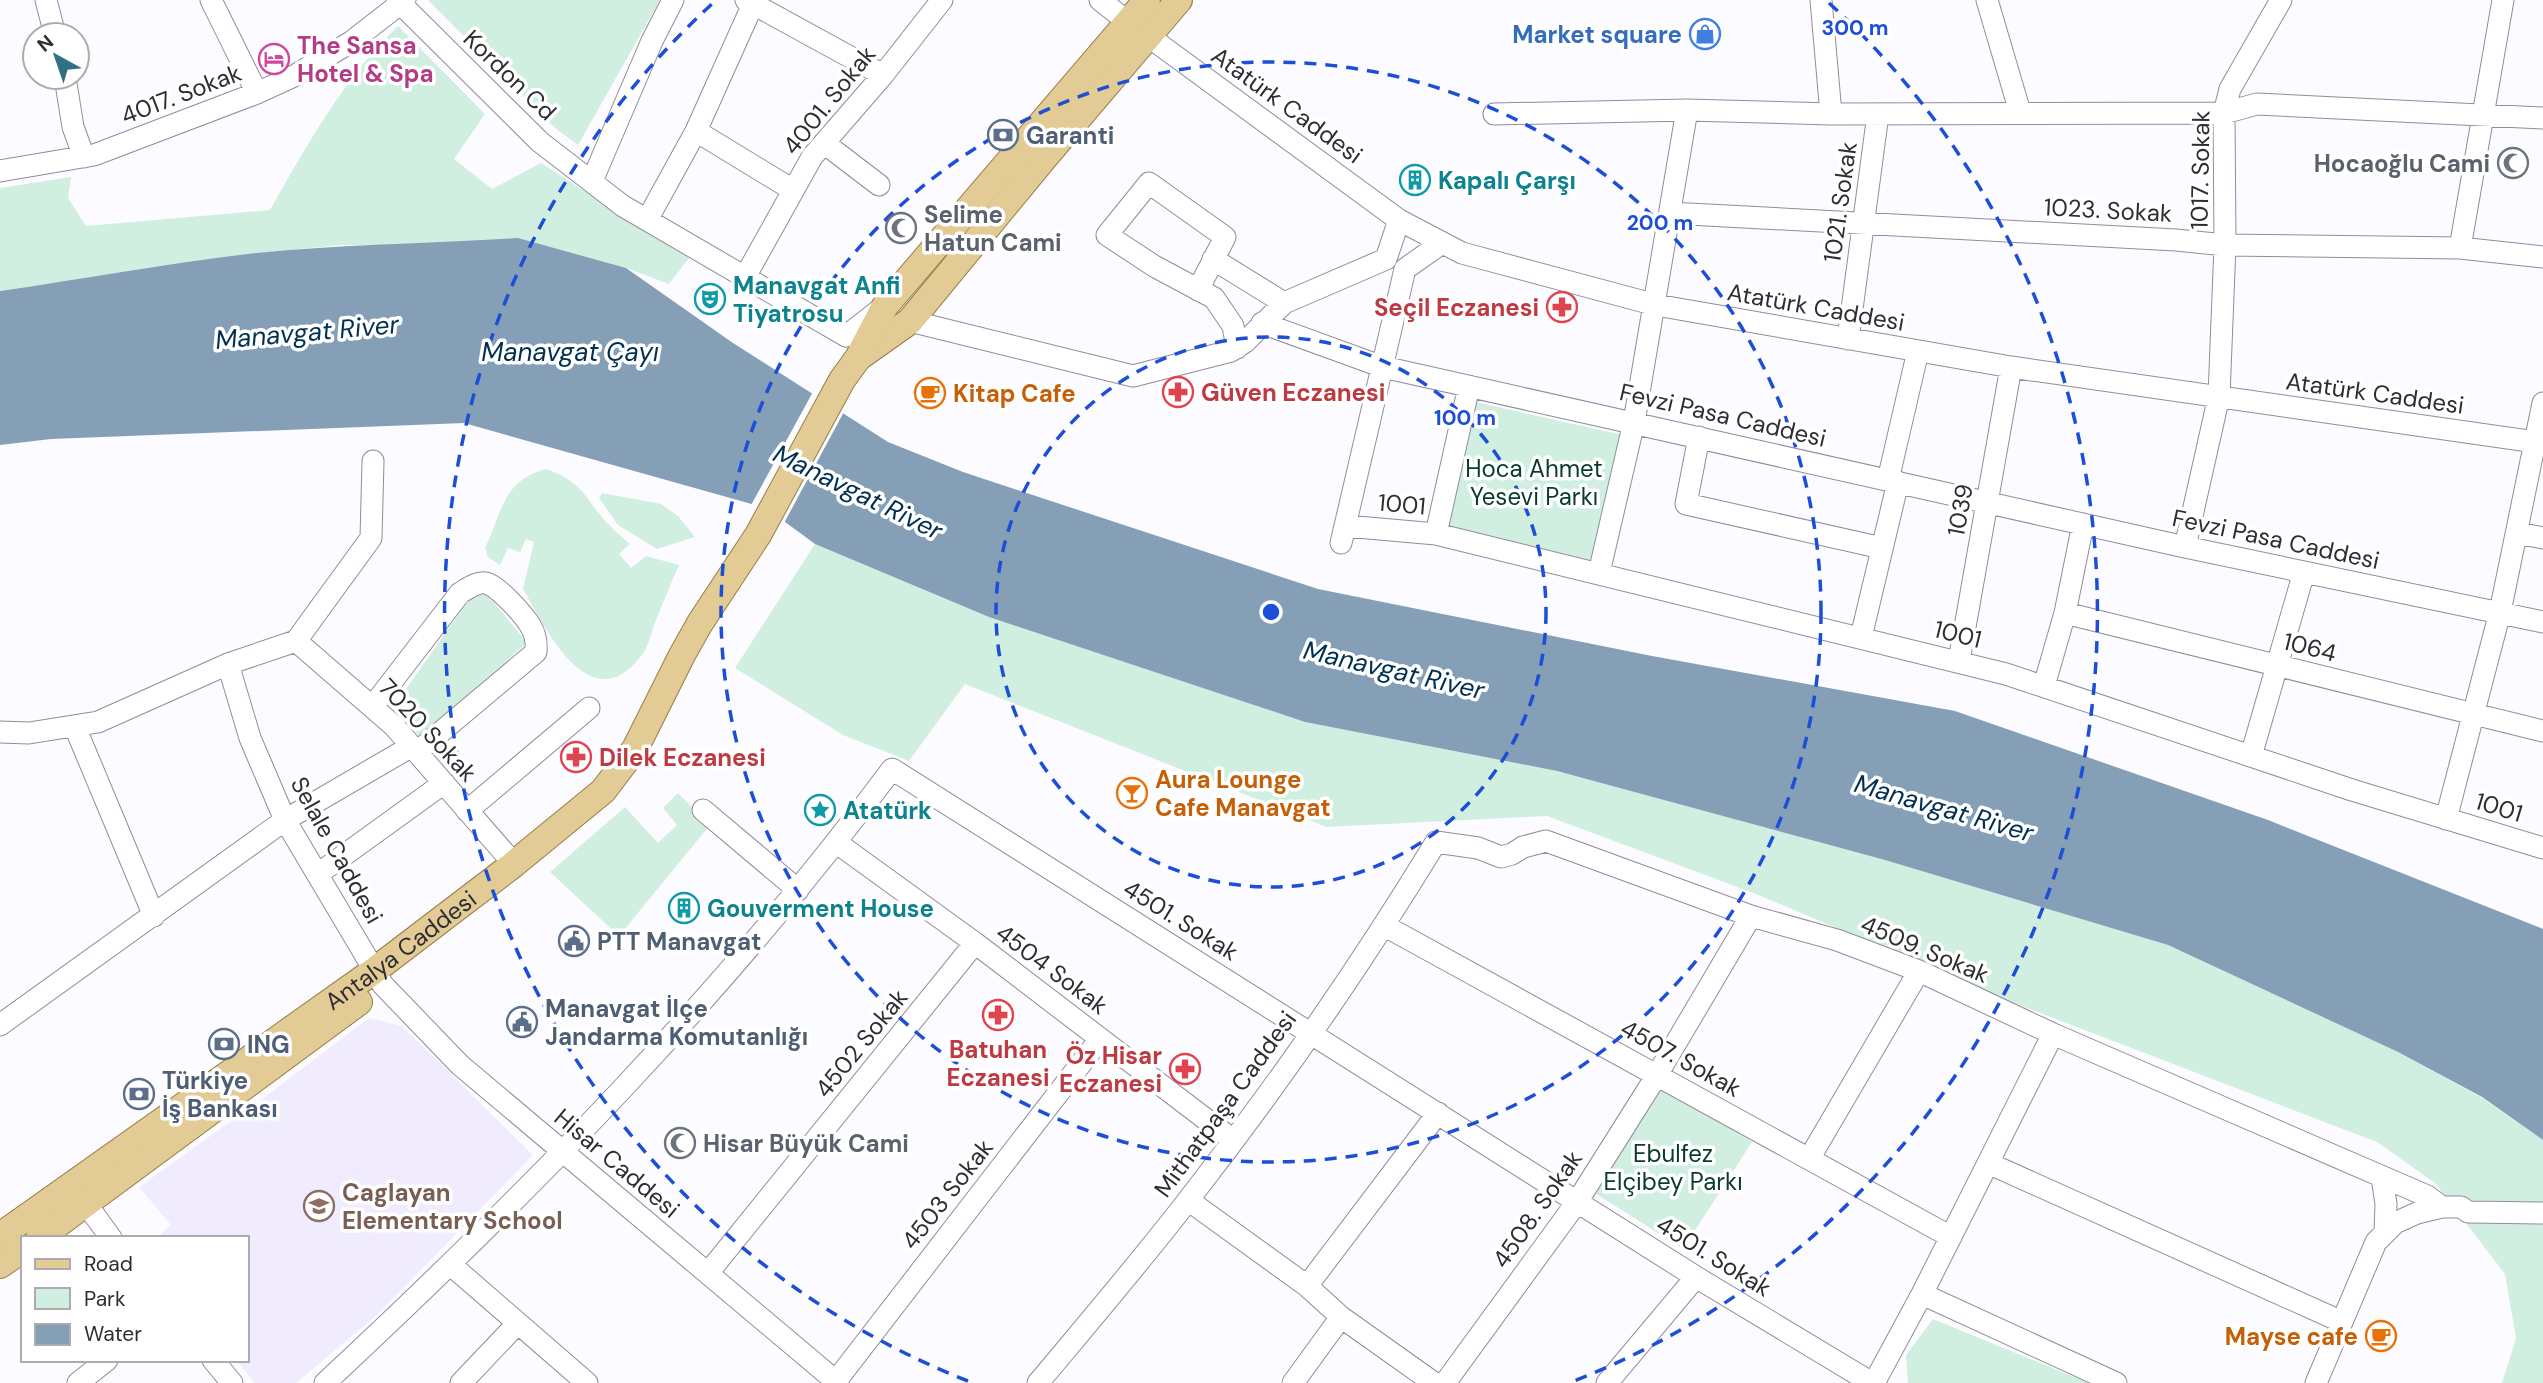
<svg xmlns="http://www.w3.org/2000/svg" width="2543" height="1383" font-family="'DM Sans',sans-serif">
<style>
.built{fill:#f1ecfd}
.green{fill:#d1efe0}
.water{fill:#859fb7}
.pier{fill:#fcfbff}
.lines{fill:none;stroke-linecap:round;stroke-linejoin:round}
.minor-casing{stroke:#918b9e;stroke-width:23}
.major-casing{stroke:#967e45;stroke-width:28}
.minor{stroke:#fff;stroke-width:21}
.major{stroke:#e2cb95;stroke-width:26}
.ring{fill:none;stroke:#1d4ed8;stroke-width:3.5;stroke-dasharray:12 9}
.labels{text-anchor:middle;dominant-baseline:central;stroke-width:7;stroke-linejoin:round;paint-order:stroke}
.shop-label{font-size:24px;font-weight:bold;fill:#366cbe;stroke:#fff;text-anchor:end}
.hotel-label{font-size:24px;font-weight:bold;fill:#b23c85;stroke:#fff;text-anchor:start}
.street-label{font-size:24px;fill:#2f2d34;stroke:#fff}
.service-label{font-size:24px;font-weight:bold;fill:#4e5e75;stroke:#fff;text-anchor:start}
.worship-label{font-size:24px;font-weight:bold;fill:#5b616d;stroke:#fff;text-anchor:start}
.culture-label{font-size:24px;font-weight:bold;fill:#0d838f;stroke:#fff;text-anchor:start}
.health-label{font-size:24px;font-weight:bold;fill:#be3a42;stroke:#fff;text-anchor:end}
.food-label{font-size:24px;font-weight:bold;fill:#c56008;stroke:#fff;text-anchor:start}
.park-label{font-size:24px;fill:#083b29;stroke:#fff}
.education-label{font-size:24px;font-weight:bold;fill:#785e54;stroke:#fff;text-anchor:start}
.water-label{font-size:26px;font-style:italic;fill:#023051;stroke:#fff}
.centre{fill:#1d4ed8;stroke:#fff;stroke-width:3.5}
.ring-label{font-size:21px;text-anchor:middle;font-weight:bold;fill:#1d4ed8;stroke:#fff;stroke-width:7;stroke-linejoin:round;paint-order:stroke}
</style>
<rect width="100%" height="100%" fill="#fcfbff"/>
<path class="built" d="M369,1018L402,1026L533,1155L377,1315L296,1383H255L236,1360H247V1238H156L171,1225L139,1187L265,1097Z"/>
<path class="green" d="M428,0H660L578,145L555,128Z
M398,26L485,114L454,159L492,189L541,163L689,258L669,284L626,268L416,245H342L247,254L0,291V188L71,177L68,198L86,226L270,210C307,145 344,78 398,26Z
M1475,402L1623,435L1593,563L1445,529Z
M546,469C585,483 583,497 609,525C615,531 623,538 630,544L619,554L631,568L646,556L679,565C670,585 662,605 654,625C651,635 648,647 642,655C590,723 546,629 523,589L534,542L526,539L520,552L508,548L500,565L488,557L485,548C503,511 502,481 546,469Z
M602,493L661,504L678,516L695,537L657,549L618,525L599,498Z
M815,544L989,617L1305,722L1557,771L1885,860L2168,945L2398,1052L2482,1098L2543,1140V1383H2502L2516,1338L2505,1274L2435,1183L2377,1142L2009,1001L1756,894L1547,816L1327,827L965,684L909,761L843,735L735,668Z
M477,593L488,595L527,643L419,736L394,706L463,608Z
M678,793L710,825L619,936L550,872L625,807L658,843L677,825L663,808Z
M1664,1086L1752,1142L1683,1249L1595,1193Z
M1933,1319L2089,1383H1908L1906,1355Z"/>
<path class="water" d="M518,238L626,268L733,343L888,442L963,472L1318,589L1652,656L1955,711L2268,820L2543,929V1140L2482,1097L2398,1052L2168,945L1885,860L1557,771L1305,722L989,617L815,544L766,508L464,423L51,439L0,445V291C82,279 165,264 247,254C337,244 427,244 518,238Z"/>
<path class="pier" d="M814,390L845,410L783,525L764,511L750,507Z"/>
<g class="lines">
<g class="minor-casing">
<path id="minor" d="M46,0L55,35
M211,0L257,93
M397,0L540,142L623,206L846,336L882,308
M746,0L883,75
M1100,0L1128,22
M1821,0L1831,114
M1987,0L2020,112
M1148,36L1399,220L1462,253L1656,305L2011,367L2543,443
M65,77L73,127L84,157
M1494,114L1687,110L1831,114L2224,113L2257,104L2543,118
M696,131L793,190
M824,143L879,185
M0,171L94,155L257,93L294,76L351,42L405,0
M592,181L652,41L673,0
M1670,213L2176,240L2225,245L2460,248L2543,257
M647,220L696,131L753,4L758,0
M2460,248L2503,0
M1213,259L1284,303
M745,277L812,157L883,75L942,0
M1198,290L1225,237L1149,183L1107,235L1154,266L1214,298L1233,326L1237,348
M910,321L1133,376L1231,351L1245,342L1284,303L1386,259L1399,220
M1262,323L1383,367L2185,547L2543,622
M1848,339L1878,114
M1699,437L1686,504L1882,548
M1888,480L1918,351
M1346,526L1436,534L2006,674L2352,790L2543,848
M2517,533L2543,538
M1436,534L1469,386
M1341,543L1405,269L1442,243
M2185,547L2219,396L2225,245L2224,113L2230,89L2281,0
M1599,573L1634,422L1687,110
M2065,613L2543,731
M1861,637L1898,482
M296,641L394,726L514,864
M296,641L371,538L373,461
M1959,661L2011,367
M228,664L250,738L285,820L383,985L460,1065L838,1383
M2044,686L2065,613L2083,524
M373,706L460,593C467,589 477,581 486,583C498,586 523,614 530,625C535,633 537,642 536,652L417,752
M75,727L154,916
M0,732L29,733L98,722L228,664L296,641
M2251,756L2304,572
M703,810L798,890
M467,811L589,708
M2446,819L2500,612L2543,403
M837,843L975,943L1233,1140
M318,874L444,783
M1385,926L1951,1237
M0,1025L285,820L412,746
M1809,1159L1919,971
M1988,1163L2340,1321
M2382,1177L2386,1204L2385,1231
M1188,1200L1307,1286L1341,1317L1434,1383
M87,1205L111,1238
M2468,1212L2543,1213
M451,1265L587,1383
M708,1273L975,943
M1307,1286L1438,1113
M1922,1294L2116,1383
M213,1360L232,1383
M836,1381L1100,1039
M78,1383L107,1360
M325,1383C529,1193 725,993 892,769L1696,1277L1872,1383
M461,1383L518,1323
M1038,1383C1089,1322 1141,1261 1189,1199C1278,1085 1361,965 1436,842L1478,848L1501,857L1512,854L1523,847L1546,841L1751,916L1837,940L1919,971L2053,1034L2427,1196L2442,1207
M1293,1383L1341,1317
M1445,1383L1577,1202L1657,1075L1751,916
M1607,1383L1696,1277
M1874,1383L1922,1294L2053,1034
M2316,1383L2376,1242L2395,1223L2417,1213L2442,1207H2461L2468,1212"/>
</g>
<g class="major-casing">
<g id="major">
<path d="M862,355L910,321L1045,157L1179,0"/>
<path id="s1" d="M0,1236L375,970L514,864L603,791L635,749L682,655L700,623L758,535L842,380L858,358L885,306L1147,0"/>
<path d="M39,1238L359,1002"/>
<path d="M0,1265L23,1249"/>
</g>
</g>
<use href="#minor" class="minor"/>
<use href="#major" class="major"/>
</g>
<g class="ring">
<circle cx="1271" cy="612" r="275"/>
<circle cx="1271" cy="612" r="550"/>
<path d="M968 1381A826 826 0 0 1 713 3M1829 3A826 826 0 0 1 1574 1381"/>
</g>
<defs>
<g id="shop-ring" transform="scale(1.575)"><circle r="9.5" fill="#fff" stroke="#3f7fe0" stroke-width="1.5"/><path d="M-5-2.5h2.3a2.7 3.5 0 0 1 5.4 0H5L5.5 6h-11ZM-1.5-2.5h3a1.5 2.3 0 0 0-3 0Z" fill="#3f7fe0"/></g>
<g id="hotel-ring" transform="scale(1.575)"><circle r="9.5" fill="#fff" stroke="#d1479c" stroke-width="1.5"/><path d="M-6-4.5h1.5V1H6V5H4.5V3h-9V5H-6ZM-4 0a1.8 1.8 0 1 1 3.6 0ZM.5 0V-2.5h3Q6-2.5 6 0Z" fill="#d1479c"/></g>
<g id="bank-ring" transform="scale(1.575)"><circle r="9.5" fill="#fff" stroke="#5c6f8a" stroke-width="1.5"/><path d="M-6-4H6V4H-6ZM0-2.3a2.3 2.3 0 1 0 0 4.6a2.3 2.3 0 1 0 0-4.6Z" fill="#5c6f8a"/></g>
<g id="mosque-ring" transform="scale(1.575)"><circle r="9.5" fill="#fff" stroke="#6b7280" stroke-width="1.5"/><path d="M3.5-4.9A6 6 0 1 0 3.5 4.9A5 5 0 1 1 3.5-4.9Z" fill="#6b7280"/></g>
<g id="building-ring" transform="scale(1.575)"><circle r="9.5" fill="#fff" stroke="#0f9aa8" stroke-width="1.5"/><path d="M-4-6H4V6H1V3H-1V6H-4ZM-2.5-4.3h1.7v1.8h-1.7ZM.8-4.3h1.7v1.8H.8ZM-2.5-1h1.7V.8h-1.7ZM.8-1h1.7V.8H.8Z" fill="#0f9aa8"/></g>
<g id="theatre-ring" transform="scale(1.575)"><circle r="9.5" fill="#fff" stroke="#0f9aa8" stroke-width="1.5"/><path d="M-5-5.5Q0-4 5-5.5V0Q5 5 0 6Q-5 5-5 0ZM-3.3-2.5H-1v1.5H-3.3ZM1-2.5H3.3v1.5H1ZM-2.8 1Q0 5.5 2.8 1Z" fill="#0f9aa8"/></g>
<g id="pharmacy-ring" transform="scale(1.575)"><circle r="9.5" fill="#fff" stroke="#e0444e" stroke-width="1.5"/><path d="M-2-6h4v4h4v4h-4v4h-4v-4h-4v-4h4Z" fill="#e0444e"/></g>
<g id="cafe-ring" transform="scale(1.575)"><circle r="9.5" fill="#fff" stroke="#e8710a" stroke-width="1.5"/><path d="M-5.5-4.5H6V0H3Q3 3.5 0 3.5H-2.5Q-5.5 3.5-5.5 0ZM3-3.2v2h1.7v-2ZM-6 4.5H4V6H-6Z" fill="#e8710a"/></g>
<g id="bar-ring" transform="scale(1.575)"><circle r="9.5" fill="#fff" stroke="#e8710a" stroke-width="1.5"/><path d="M-6-5H6L.8 .8V4.5H3.5V6h-7V4.5H-.8V.8Z" fill="#e8710a"/></g>
<g id="sight-ring" transform="scale(1.575)"><circle r="9.5" fill="#fff" stroke="#0f9aa8" stroke-width="1.5"/><path d="M0-6L1.8-2.2L6-1.7L2.9 1.2L3.7 5.4L0 3.3L-3.7 5.4L-2.9 1.2L-6-1.7L-1.8-2.2Z" fill="#0f9aa8"/></g>
<g id="civic-ring" transform="scale(1.575)"><circle r="9.5" fill="#fff" stroke="#5c6f8a" stroke-width="1.5"/><path d="M-.6-6.5H3V-4.5H.6V-3L4-1V1h2V6H-6V1h2V-1L-.6-3ZM-1.2 2.5V6h2.4V2.5Z" fill="#5c6f8a"/></g>
<g id="school-ring" transform="scale(1.575)"><circle r="9.5" fill="#fff" stroke="#8d6e63" stroke-width="1.5"/><path d="M0-5L7-2L0 1L-7-2ZM-4 1L0 2.5L4 1V4Q0 6-4 4Z" fill="#8d6e63"/></g>
</defs>
<g fill-rule="evenodd">
<use href="#shop-ring" x="1705" y="34"/>
<use href="#hotel-ring" x="274" y="59"/>
<use href="#bank-ring" x="1003" y="135"/>
<use href="#mosque-ring" x="2513" y="163"/>
<use href="#building-ring" x="1415" y="180"/>
<use href="#mosque-ring" x="901" y="228"/>
<use href="#theatre-ring" x="710" y="299"/>
<use href="#pharmacy-ring" x="1562" y="307"/>
<use href="#pharmacy-ring" x="1178" y="392"/>
<use href="#cafe-ring" x="930" y="393"/>
<use href="#pharmacy-ring" x="576" y="757"/>
<use href="#bar-ring" x="1132" y="793"/>
<use href="#sight-ring" x="820" y="810"/>
<use href="#building-ring" x="684" y="908"/>
<use href="#civic-ring" x="574" y="941"/>
<use href="#pharmacy-ring" x="998" y="1015"/>
<use href="#civic-ring" x="522" y="1022"/>
<use href="#bank-ring" x="224" y="1044"/>
<use href="#pharmacy-ring" x="1185" y="1069"/>
<use href="#bank-ring" x="139" y="1094"/>
<use href="#mosque-ring" x="680" y="1143"/>
<use href="#school-ring" x="319" y="1206"/>
<use href="#cafe-ring" x="2381" y="1336"/>
</g>
<g class="labels">
<g class="shop-label">
<text x="1682" y="34">Market square</text>
</g>
<g class="hotel-label">
<text x="297" y="45">The Sansa<tspan x="297" dy="28">Hotel &amp; Spa</tspan></text>
</g>
<g class="street-label">
<text transform="translate(510 75) rotate(44)">Kordon Cd</text>
<text transform="translate(181 94) rotate(-21)">4017. Sokak</text>
<text transform="translate(829 100) rotate(-51)">4001. Sokak</text>
<text transform="translate(1287 105) rotate(36)">Atatürk Caddesi</text>
<text transform="translate(2200 170) rotate(-89)">1017. Sokak</text>
<text transform="translate(1840 202) rotate(-82)">1021. Sokak</text>
<text transform="translate(2108 210) rotate(3)">1023. Sokak</text>
<text transform="translate(1816 307) rotate(10)">Atatürk Caddesi</text>
<text transform="translate(2375 393) rotate(8)">Atatürk Caddesi</text>
<text transform="translate(1723 415) rotate(13)">Fevzi Pasa Caddesi</text>
<text transform="translate(1402 504) rotate(5)">1001</text>
<text transform="translate(1960 510) rotate(-80)">1039</text>
<text transform="translate(2276 539) rotate(12)">Fevzi Pasa Caddesi</text>
<text transform="translate(1958 634) rotate(14)">1001</text>
<text transform="translate(2310 647) rotate(14)">1064</text>
<text transform="translate(428 730) rotate(47)">7020 Sokak</text>
<text transform="translate(2499 807) rotate(17)">1001</text>
<text transform="translate(337 850) rotate(61)">Selale Caddesi</text>
<text transform="translate(1181 920) rotate(32)">4501. Sokak</text>
<text stroke="none"><textPath href="#s1" startOffset="492">Antalya Caddesi</textPath></text>
<text transform="translate(1925 949) rotate(23)">4509. Sokak</text>
<text transform="translate(1052 969) rotate(37)">4504 Sokak</text>
<text transform="translate(861 1043) rotate(-51)">4502 Sokak</text>
<text transform="translate(1681 1058) rotate(29)">4507. Sokak</text>
<text transform="translate(1225 1104) rotate(-54)">Mithatpaşa Caddesi</text>
<text transform="translate(617 1163) rotate(40)">Hisar Caddesi</text>
<text transform="translate(947 1194) rotate(-52)">4503 Sokak</text>
<text transform="translate(1537 1209) rotate(-55)">4508. Sokak</text>
<text transform="translate(1714 1256) rotate(32)">4501. Sokak</text>
</g>
<g class="service-label">
<text x="1026" y="135">Garanti</text>
<text x="597" y="941">PTT Manavgat</text>
<text x="545" y="1008">Manavgat İlçe<tspan x="545" dy="28">Jandarma Komutanlığı</tspan></text>
<text x="247" y="1044">ING</text>
<text x="162" y="1080">Türkiye<tspan x="162" dy="28">İş Bankası</tspan></text>
</g>
<g class="worship-label">
<text x="2490" y="163" text-anchor="end">Hocaoğlu Cami</text>
<text x="924" y="214">Selime<tspan x="924" dy="28">Hatun Cami</tspan></text>
<text x="703" y="1143">Hisar Büyük Cami</text>
</g>
<g class="culture-label">
<text x="1438" y="180">Kapalı Çarşı</text>
<text x="733" y="285">Manavgat Anfi<tspan x="733" dy="28">Tiyatrosu</tspan></text>
<text x="843" y="810">Atatürk</text>
<text x="707" y="908">Gouverment House</text>
</g>
<g class="health-label">
<text x="1539" y="307">Seçil Eczanesi</text>
<text x="1201" y="392" text-anchor="start">Güven Eczanesi</text>
<text x="599" y="757" text-anchor="start">Dilek Eczanesi</text>
<text x="998" y="1049" text-anchor="middle">Batuhan<tspan x="998" dy="28">Eczanesi</tspan></text>
<text x="1162" y="1055">Öz Hisar<tspan x="1162" dy="28">Eczanesi</tspan></text>
</g>
<g class="food-label">
<text x="953" y="393">Kitap Cafe</text>
<text x="1155" y="779">Aura Lounge<tspan x="1155" dy="28">Cafe Manavgat</tspan></text>
<text x="2358" y="1336" text-anchor="end">Mayse cafe</text>
</g>
<g class="park-label">
<text x="1534" y="468">Hoca Ahmet<tspan x="1534" dy="28">Yesevi Parkı</tspan></text>
<text x="1673" y="1153">Ebulfez<tspan x="1673" dy="28">Elçibey Parkı</tspan></text>
</g>
<g class="education-label">
<text x="342" y="1192">Caglayan<tspan x="342" dy="28">Elementary School</tspan></text>
</g>
<g class="water-label">
<text transform="translate(307 332) rotate(-5)">Manavgat River</text>
<text x="570" y="352">Manavgat Çayı</text>
<text transform="translate(858 492) rotate(26)">Manavgat River</text>
<text transform="translate(1394 670) rotate(13)">Manavgat River</text>
<text transform="translate(1944 808) rotate(16)">Manavgat River</text>
</g>
</g>
<circle cx="1271" cy="612" r="10" class="centre"/>
<g class="ring-label">
<text x="1855" y="35">300 m</text>
<text x="1660" y="230">200 m</text>
<text x="1465" y="425">100 m</text>
</g>
<rect x="21" y="1236" width="228" height="126" fill="#ffffff" stroke="#acabae" stroke-width="2"/>
<rect x="35" y="1259" width="35" height="10" fill="#e2cb95" stroke="#acabae" stroke-width="2"/>
<text x="84" y="1271" font-size="21" fill="#2f2d34">Road</text>
<rect x="35" y="1288" width="35" height="21" fill="#d1efe0" stroke="#acabae" stroke-width="2"/>
<text x="84" y="1306" font-size="21" fill="#2f2d34">Park</text>
<rect x="35" y="1324" width="35" height="21" fill="#859fb7" stroke="#acabae" stroke-width="2"/>
<text x="84" y="1341" font-size="21" fill="#2f2d34">Water</text>
<g transform="translate(56 56) rotate(320)"><circle r="33" fill="#ffffff" stroke="#acabae" stroke-width="2"/>
<path d="M0-5L12 26L0 18L-12 26Z" fill="#2f7083"/>
<text y="-10" font-size="19" font-weight="bold" text-anchor="middle" fill="#2f2d34">N</text>
</g>
</svg>
